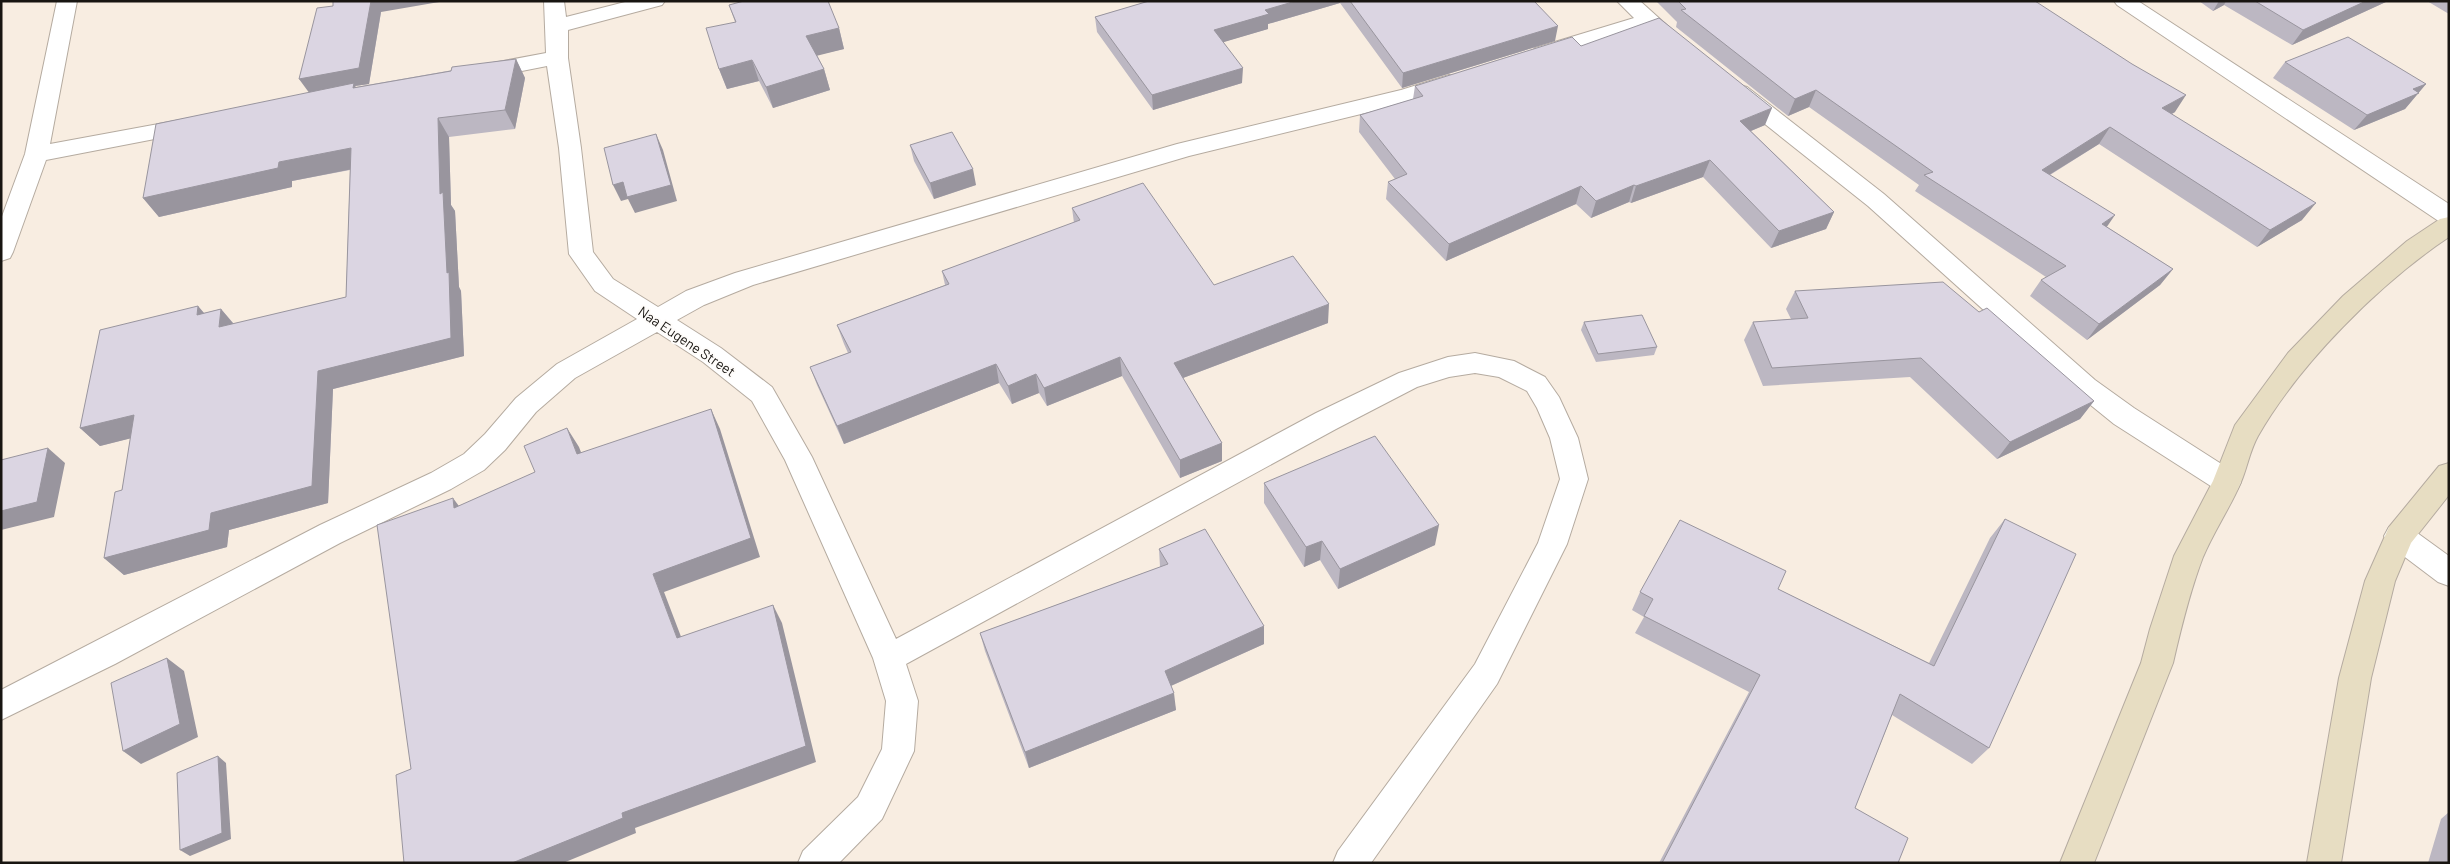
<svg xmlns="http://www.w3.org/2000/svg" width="2450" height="864" font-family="Barlow,sans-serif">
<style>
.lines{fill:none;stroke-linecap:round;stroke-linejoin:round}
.street-casing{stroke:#b5aba0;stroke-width:2}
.secondary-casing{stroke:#b5aba0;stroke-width:2}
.street{fill:#fff;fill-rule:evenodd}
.secondary{fill:#e7ddc2;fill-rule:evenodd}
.wall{fill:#bcb7c2}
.shaded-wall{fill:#99959e}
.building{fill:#dbd5e2;stroke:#99959e}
.labels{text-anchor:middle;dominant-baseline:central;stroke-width:4;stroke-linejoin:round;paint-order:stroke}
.street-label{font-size:14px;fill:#181511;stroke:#fefcfa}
</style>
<rect width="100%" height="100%" fill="#f8ede1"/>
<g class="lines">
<g class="street-casing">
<path id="street" d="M57,1H77L50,144L191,118L199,120L202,125L199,130L191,132L46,160L13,252L10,258L1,261V219L25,154Z
M544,1H564L566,17L629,1H665L662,5L568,30V58L581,148L593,252L613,279L658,307L686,291L735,273L1177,144L1401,90L1449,75L1457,77L1460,82L1457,87L1406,103L1189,156L753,285L704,305L677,320L721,348L772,387L812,457L896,639L1316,413L1399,373L1448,357L1475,353L1514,361L1545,377L1559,397L1578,438L1588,479L1567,544L1497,684L1371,863H1333L1338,851L1475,664L1538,543L1560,479L1550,438L1537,408L1527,391L1499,377L1475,373L1449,377L1417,387L1336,429L906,664L918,701L914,751L882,819L839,863H798L803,851L858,797L882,749L886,701L873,658L785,460L752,401L703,362L657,332L575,378L536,412L505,450L484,470L451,489L340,543L115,664L1,720V690L320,525L431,473L464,454L485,434L516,398L557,364L637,319L595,291L569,254L559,148L547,66L482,79L474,77L471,72L474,67L482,65L546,53Z
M1617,1H1640L1671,29L1667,34C1658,36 1653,34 1646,28L1543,60L1535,58L1532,53L1535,48L1634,18Z
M2114,1H2138L2449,204V224L2440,222L2117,5Z
M1739,85L1747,87L1884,194L2095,380L2134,408L2237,474L2241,482L2237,490L2227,493L2217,490L2114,424L2077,394L1868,206L1731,97L1728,92L1731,87Z
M2399,524L2409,527L2449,556V586L2438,582L2389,545L2384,536L2389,527Z"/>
</g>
<g class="secondary-casing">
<path id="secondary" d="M2449,217V237C2380,283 2299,364 2258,436C2250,450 2247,468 2241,482C2230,508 2214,531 2203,557C2190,591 2181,628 2173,663L2094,863H2060L2141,663L2150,629L2174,556L2213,481L2235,425L2288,353L2343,296L2407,241L2440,219Z
M2449,463V495L2411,543L2395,581L2371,678L2341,863H2307L2339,678L2365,581L2389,527L2439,466Z"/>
</g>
<use href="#street" class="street"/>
<use href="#secondary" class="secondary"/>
</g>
<path class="wall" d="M1149,1H1534L1555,41L1402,88L1340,3L1268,24V29L1223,42L1242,83L1153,110L1097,32L1095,17Z
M1656,1H2035L2175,112L2172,114L2302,220L2257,247L2099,144L2050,175L2107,227L2173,269L2160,285L2087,340L2030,296L2041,280L2046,277L1915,191L1919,185L1809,107L1788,116L1676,27L1677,22Z
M2199,1H2388L2292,45L2224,5L2213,11Z
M2427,1H2449V14Z
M729,5L839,28L844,49L817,55L824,69L830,90L773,108L759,81L727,89L719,69L735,22Z
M381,12L369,84L355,86L356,87L516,59L525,78L515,129L449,137L451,205L455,211L459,287L461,291L464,356L333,389L328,503L229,530L227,547L124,575L104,558L122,490L131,438L100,446L80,428L198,306L204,313L221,309L234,324L346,297L350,170L292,181V187L159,217L143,198L308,93Z
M1581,46L1765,125L1751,131L1834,212L1826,229L1771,248L1703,177L1631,203L1629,202L1591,218L1576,204L1446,261L1386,199L1388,182L1395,179L1359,132L1360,115L1413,99L1415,86Z
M2285,62L2426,84L2405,109L2354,130L2273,78Z
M910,145L976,185L934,199L914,161Z
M1072,208L1214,285L1328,323L1183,378L1222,443V461L1180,478L1122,376L1047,406L1039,393L1012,404L999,383L844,444L817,385L810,367L848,353L844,344L837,325L945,285L942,271L1074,223Z
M1795,291L1979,312L2094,401L2080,419L1997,459L1910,377L1763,386L1744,340L1753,322L1791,319L1786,309Z
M1584,322L1657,347L1654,355L1596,362L1581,330Z
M1264,483L1435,545L1338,589L1320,560L1304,567L1264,503Z
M2005,519L1989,748L1972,764L1892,715L1855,808L1898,863H1659L1749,692L1635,633L1644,617L1632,610L1640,592L1778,589L1929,663L1990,538Z
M1159,549L1264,626V644L1171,686L1176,710L1029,768L985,651L980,633L1160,567Z
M2449,812V863H2428L2441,819Z"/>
<path class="shaded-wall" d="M371,1H445L381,12L369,84L355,86L365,102L310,94L299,79Z
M1296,1H1340V3L1268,24V29L1214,45V30L1265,10Z
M2219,1H2226L2224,5L2213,11Z
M2366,1H2388L2292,45L2303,30Z
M1558,26L1555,41L1402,88L1403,73Z
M839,28L844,49L812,57L806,36Z
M516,59L525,78L515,129L505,110Z
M752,60L759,81L727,89L719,69Z
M1243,68L1242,83L1153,110L1152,95Z
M824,69L830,90L773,108L766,87Z
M2426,84L2405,109L2354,130L2367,115L2413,89Z
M1816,90L1809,107L1788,116L1795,99Z
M2186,95L2175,112L2151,125L2162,108Z
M1772,108L1765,125L1734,138L1740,121Z
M438,118L449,137L451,205L455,211L459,287L461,291L464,356L333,389L328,503L229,530L227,547L124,575L104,558L211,513L318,371L440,194Z
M2110,127L2099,144L2031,186L2042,170Z
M656,134L663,150L677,201L635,213L628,199L621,201L613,185Z
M351,148L363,167L292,181V187L159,217L143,198L279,162Z
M1710,160L1703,177L1631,203L1636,186Z
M973,169L976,185L934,199L930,183Z
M1634,185L1629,202L1591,218L1596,201Z
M1581,186L1576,204L1446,261L1449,244Z
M2316,203L2302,220L2257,247L2270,230Z
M1834,212L1826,229L1771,248L1779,231Z
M2115,215L2104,231L2102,224Z
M2173,269L2160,285L2087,340L2099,324Z
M1329,304L1328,323L1175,381L1174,363Z
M198,306L214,325L197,315Z
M221,309L237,328L219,327Z
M1120,357L1122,376L1047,406L1044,388Z
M996,364L999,383L844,444L837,426Z
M1036,374L1039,393L1012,404L1008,386Z
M2094,401L2080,419L1997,459L2010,442Z
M711,409L720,429L760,557L664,592L688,655L677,638L653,574Z
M134,415L152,433L100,446L80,428Z
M567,428L579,447L589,473L577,454Z
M1222,443V461L1180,478V460Z
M48,448L65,463L54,517L1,530V511Z
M453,498L467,517L454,508Z
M1439,525L1435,545L1338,589L1340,569Z
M1322,541L1320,560L1304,567L1306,547Z
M773,605L782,623L816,762L635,828L636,833L563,863H512L622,813Z
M1264,626V644L1166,688L1165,671Z
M167,658L184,671L198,737L141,764L123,751Z
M1174,693L1176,710L1029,768L1025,752Z
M218,756L226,763L231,839L190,856L180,850Z"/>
<path class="building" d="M333,1H371L359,68L299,79L317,8L333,6Z
M744,1H828L839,28L806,36L824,69L766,87L752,60L719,69L706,28L736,22L729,5Z
M1149,1H1296L1265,10L1269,14L1214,30L1243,68L1152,95L1095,17Z
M1350,1H1534L1558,26L1403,73Z
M1678,1H2035L2132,64L2186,95L2162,108L2316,203L2270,230L2110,127L2042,170L2115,215L2102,224L2173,269L2099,324L2041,280L2066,266L1924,175L1933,172L1816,90L1795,99L1681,10L1686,9Z
M2255,1H2366L2303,30Z
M1659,18L1772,108L1740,121L1834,212L1779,231L1710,160L1636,186L1634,185L1596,201L1581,186L1449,244L1388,182L1407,174L1360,115L1423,96L1415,86L1572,37L1581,46Z
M2348,37L2426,84L2413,89L2419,93L2367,115L2285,62Z
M516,59L505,110L438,118L440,194L443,192L447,273L449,272L451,338L318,371L312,486L211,513L209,530L104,558L115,492L122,490L134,415L80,428L100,330L198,306L197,315L221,309L219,327L346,297L351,148L279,162L278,168L143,198L156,124L354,83L353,88L451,71L452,67Z
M952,132L973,169L930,183L910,145Z
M656,134L671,185L627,197L623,182L613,185L604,148Z
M1143,183L1214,285L1293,256L1329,304L1174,363L1222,443L1180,460L1120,357L1044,388L1036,374L1008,386L996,364L837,426L810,367L851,352L837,325L949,284L942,271L1080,220L1072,208Z
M1943,282L1979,312L1987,308L2094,401L2010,442L1921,358L1772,368L1753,322L1808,318L1795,291Z
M1642,315L1657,347L1598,354L1584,322Z
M711,409L751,538L653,574L677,638L773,605L806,746L622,813L623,818L512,863H404L396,775L411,769L377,525L453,498L454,508L535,472L524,446L567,428L577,454Z
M1375,436L1439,525L1340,569L1322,541L1306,547L1264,483Z
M48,448L37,502L1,511V460Z
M2005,519L2076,554L1989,748L1900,694L1855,808L1908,838L1898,863H1662L1760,675L1644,616L1653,599L1640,592L1680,520L1786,571L1778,589L1934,666Z
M1205,529L1264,626L1165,671L1174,693L1025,752L980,633L1168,564L1159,549Z
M167,658L180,724L123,751L111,683Z
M218,756L222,833L180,850L177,773Z"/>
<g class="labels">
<g class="street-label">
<text transform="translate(687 341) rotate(34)">Naa Eugene Street</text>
</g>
</g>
<rect width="2450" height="864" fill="none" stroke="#181511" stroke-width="5"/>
</svg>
